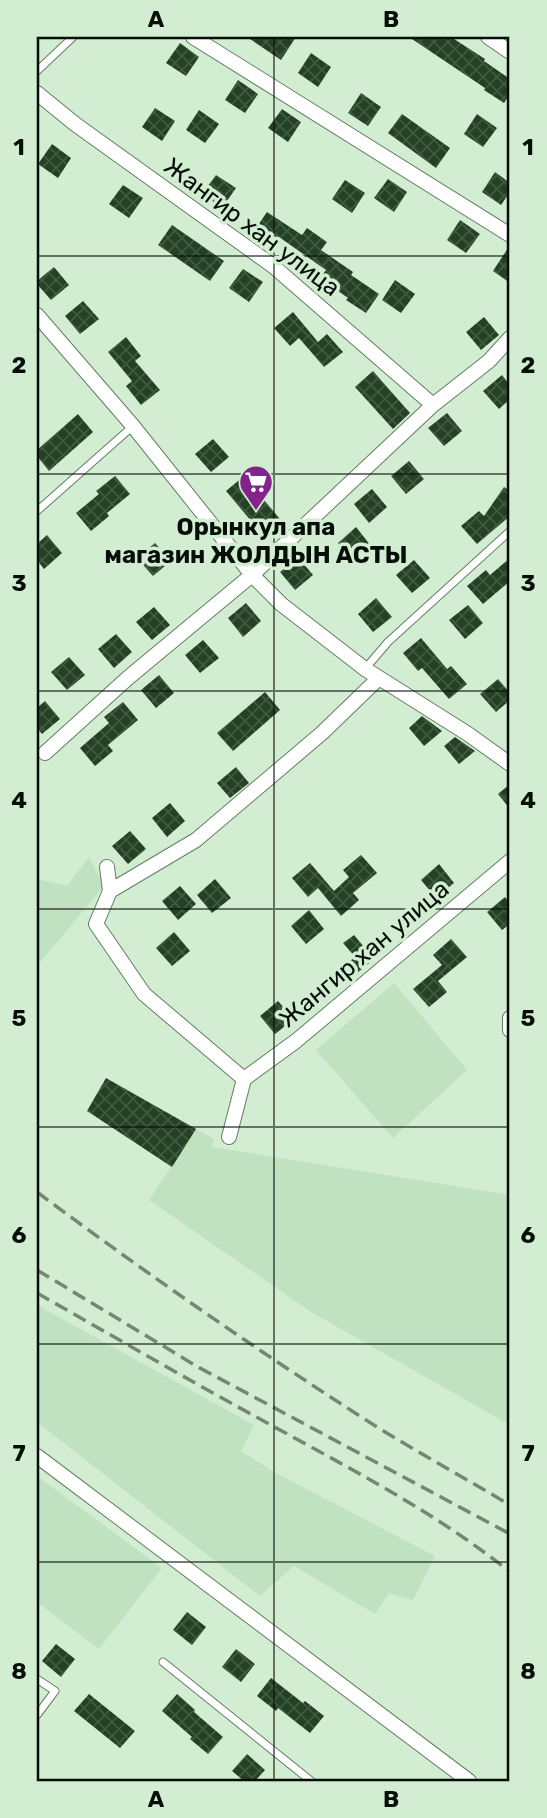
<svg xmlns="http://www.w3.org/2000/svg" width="547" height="1818" font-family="Rubik,sans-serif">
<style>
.built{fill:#c1e2c0}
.building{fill:url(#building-cross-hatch)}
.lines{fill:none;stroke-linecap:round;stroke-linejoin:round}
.service-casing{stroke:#647d64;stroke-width:9}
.minor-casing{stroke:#647d64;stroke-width:16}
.service{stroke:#fff;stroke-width:7}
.minor{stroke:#fff;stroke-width:14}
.rail{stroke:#758774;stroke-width:3.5;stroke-dasharray:14 7;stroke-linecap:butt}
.grid{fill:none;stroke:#060f07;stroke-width:2;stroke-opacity:0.55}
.labels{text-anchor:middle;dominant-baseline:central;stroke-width:7;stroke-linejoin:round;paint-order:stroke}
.street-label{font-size:24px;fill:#060f07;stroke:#d2edd1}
.poi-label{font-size:24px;font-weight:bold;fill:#060f07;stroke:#d2edd1}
.neatline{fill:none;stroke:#060f07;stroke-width:2.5}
.grid-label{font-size:23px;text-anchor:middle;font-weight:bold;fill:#060f07}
</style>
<defs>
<pattern id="building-cross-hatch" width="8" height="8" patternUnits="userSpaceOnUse" patternTransform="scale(1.75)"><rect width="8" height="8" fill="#244125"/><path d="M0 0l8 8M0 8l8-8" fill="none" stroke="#415942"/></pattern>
</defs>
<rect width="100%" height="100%" fill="#d2edd1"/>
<path class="built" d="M89,857L104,886L37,966V879L67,886Z
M394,983L467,1070L393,1138L316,1050Z
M196,1129L214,1139L212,1147L510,1195V1425L311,1312L149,1200Z
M37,1305L254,1425L241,1451L276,1473L435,1556L413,1600L389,1593L375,1614L294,1566L260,1596L37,1422Z
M37,1476L162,1568L99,1649L37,1602Z"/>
<path class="building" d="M247,37H296L281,60Z
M409,37H451L485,59L484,61L510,79V94L504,103L484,90L485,88Z
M180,43L199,57L186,76L166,63Z
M311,53L331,67L318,87L298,73Z
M238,80L258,94L245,113L225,100Z
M361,93L381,107L368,126L348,113Z
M155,108L175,121L162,141L142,127Z
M282,109L301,122L288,142L268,128Z
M199,110L219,124L205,143L186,130Z
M402,114L450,148L436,168L388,133Z
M477,114L497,128L483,147L464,134Z
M52,144L71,158L58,178L38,164Z
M495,172L510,183V192L501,205L482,192Z
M216,175L236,188L222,208L202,194Z
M388,179L407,192L394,212L374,198Z
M345,180L365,193L352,213L332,199Z
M123,185L143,198L129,218L109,204Z
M267,212L302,235L307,228L327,242L321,250L353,272L351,275L379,294L366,313L346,300L348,298L320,278L326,270L279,237L273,245L254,231Z
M460,220L480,234L466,253L447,240Z
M172,225L224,261L210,281L158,245Z
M510,245V283L493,271Z
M54,267L69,285L51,300L37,284V281Z
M243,269L263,282L249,302L229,288Z
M395,280L415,294L401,313L382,300Z
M83,301L99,319L80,334L65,316Z
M293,312L318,342L327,334L343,352L324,367L299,338L290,346L274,328Z
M484,317L499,335L481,350L466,332Z
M126,337L141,356L135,361L160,390L141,405L126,386L132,381L108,352Z
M373,371L410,413L393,429L355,387Z
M502,375L510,385V399L499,409L483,391Z
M447,413L462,431L444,446L428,428Z
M78,414L93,432L49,471L37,456V450Z
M213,439L229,457L211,472L195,454Z
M409,461L424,479L406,494L391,476Z
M115,476L130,494L107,513L109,516L91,531L76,513L99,494L96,491Z
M244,476L285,525L267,540L226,491Z
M504,487L510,491V516L477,544L461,526L479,511L484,516Z
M372,489L387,507L369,523L354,504Z
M356,527L371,546L353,561L338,543Z
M47,535L62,553L44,569L37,560V544Z
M155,543L171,561L153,576L137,558Z
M298,557L313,575L295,590L280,572Z
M510,558V581L483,604L467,586L486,570L490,575Z
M414,560L430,578L412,593L396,575Z
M376,598L392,617L373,632L358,614Z
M246,603L261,621L243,637L228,618Z
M468,605L483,623L465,639L449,620Z
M154,607L170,625L152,640L136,622Z
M116,634L132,652L114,668L98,649Z
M421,638L447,669L451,666L467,684L449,699L422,668L418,671L403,653Z
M203,640L219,658L200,673L185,655Z
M69,657L85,675L67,690L51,672Z
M159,675L174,693L156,708L141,690Z
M498,679L510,693V700L496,712L480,694Z
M265,692L280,710L233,751L217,733Z
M45,701L60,719L42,734L37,728V708Z
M123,702L138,720L108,745L113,751L95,766L80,748L109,723L104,717Z
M422,716L442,731L424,746L409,728Z
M455,737L475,751L459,764L444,746Z
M236,767L249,783L230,798L217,783Z
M510,784V809L498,794Z
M170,803L185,821L167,837L152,818Z
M130,831L146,849L128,864L112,846Z
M361,855L377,873L353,893L359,900L341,916L318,888L308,897L292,878L310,863L334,891L349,877L343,870Z
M439,864L454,883L436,898L421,880Z
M215,879L231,898L212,913L197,895Z
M180,886L196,904L178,920L162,901Z
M505,897L510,903V924L502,930L487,912Z
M309,910L324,929L306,944L291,926Z
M174,932L190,951L172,966L156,948Z
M354,935L374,959L350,979L341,968L355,957L343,943Z
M451,939L467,957L438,981L447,992L429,1007L413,989L442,965L433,955Z
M278,1001L294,1019L275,1034L260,1016Z
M106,1078L196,1129L172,1167L87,1111Z
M187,1612L206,1627L192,1645L173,1630Z
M56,1644L75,1659L61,1677L42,1661Z
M236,1649L255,1664L241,1682L222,1667Z
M271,1678L303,1703L305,1701L324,1716L310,1733L278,1708L276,1711L257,1696Z
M89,1694L135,1731L120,1748L74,1711Z
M177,1694L195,1710L194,1712L223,1737L208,1754L190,1739L192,1737L162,1711Z
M247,1754L265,1770L255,1781H244L232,1771Z"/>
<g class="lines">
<g class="service-casing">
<path id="service" d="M37,71L73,37
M37,511L133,426
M365,669L388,642L510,531
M163,1662L311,1781
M37,1679L55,1691L37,1715"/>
</g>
<g class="minor-casing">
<path id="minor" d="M193,37L510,235
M488,37L510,52
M37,93L75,124L273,266L433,405
M37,315L133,426L252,575L281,604L365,669L468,734L510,764
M45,753L129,677L252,575L433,405L489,361L510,338
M107,867L110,891L96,924L144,994L244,1079
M110,891L196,840L322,733L379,678
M510,1018V1030
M229,1137L244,1079L296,1041L510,861
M37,1456L469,1781"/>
</g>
<use href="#service" class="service"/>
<use href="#minor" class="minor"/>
<path class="rail" d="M37,1192C147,1274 261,1353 377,1427C421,1454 466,1479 510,1505
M37,1270L198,1367L510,1534
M37,1293C111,1335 185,1378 260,1419C345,1466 434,1511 510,1572"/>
</g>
<path class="grid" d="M274,37V1781M37,256H510M37,474H510M37,691H510M37,909H510M37,1127H510M37,1344H510M37,1562H510"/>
<defs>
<g id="supermarket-pin" transform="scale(1.75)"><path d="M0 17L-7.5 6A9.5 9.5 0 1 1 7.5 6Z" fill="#85238d" stroke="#d2edd1"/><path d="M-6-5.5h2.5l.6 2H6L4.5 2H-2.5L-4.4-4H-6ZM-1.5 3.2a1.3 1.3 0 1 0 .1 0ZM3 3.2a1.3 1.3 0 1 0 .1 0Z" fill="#fff"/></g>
</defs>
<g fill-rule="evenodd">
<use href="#supermarket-pin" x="256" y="482"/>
</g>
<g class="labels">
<g class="street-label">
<text transform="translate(252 227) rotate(37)">Жангир хан улица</text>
<text transform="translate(364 954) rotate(-40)">Жангир хан улица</text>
</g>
<g class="poi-label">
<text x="256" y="527">Орынкул апа<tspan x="256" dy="28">магазин ЖОЛДЫН АСТЫ</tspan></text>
</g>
</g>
<rect width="547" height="1818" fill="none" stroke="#d2edd1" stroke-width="77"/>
<rect x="38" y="38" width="470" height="1742" class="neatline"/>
<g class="grid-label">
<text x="156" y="27">A</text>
<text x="391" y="27">B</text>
<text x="19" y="155">1</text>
<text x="528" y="155">1</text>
<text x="19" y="373">2</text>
<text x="528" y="373">2</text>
<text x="19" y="591">3</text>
<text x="528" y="591">3</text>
<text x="19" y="808">4</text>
<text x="528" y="808">4</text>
<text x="19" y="1026">5</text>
<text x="528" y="1026">5</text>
<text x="19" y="1243">6</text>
<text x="528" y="1243">6</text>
<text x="19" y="1461">7</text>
<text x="528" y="1461">7</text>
<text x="19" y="1679">8</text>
<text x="528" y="1679">8</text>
<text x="156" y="1807">A</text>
<text x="391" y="1807">B</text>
</g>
</svg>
